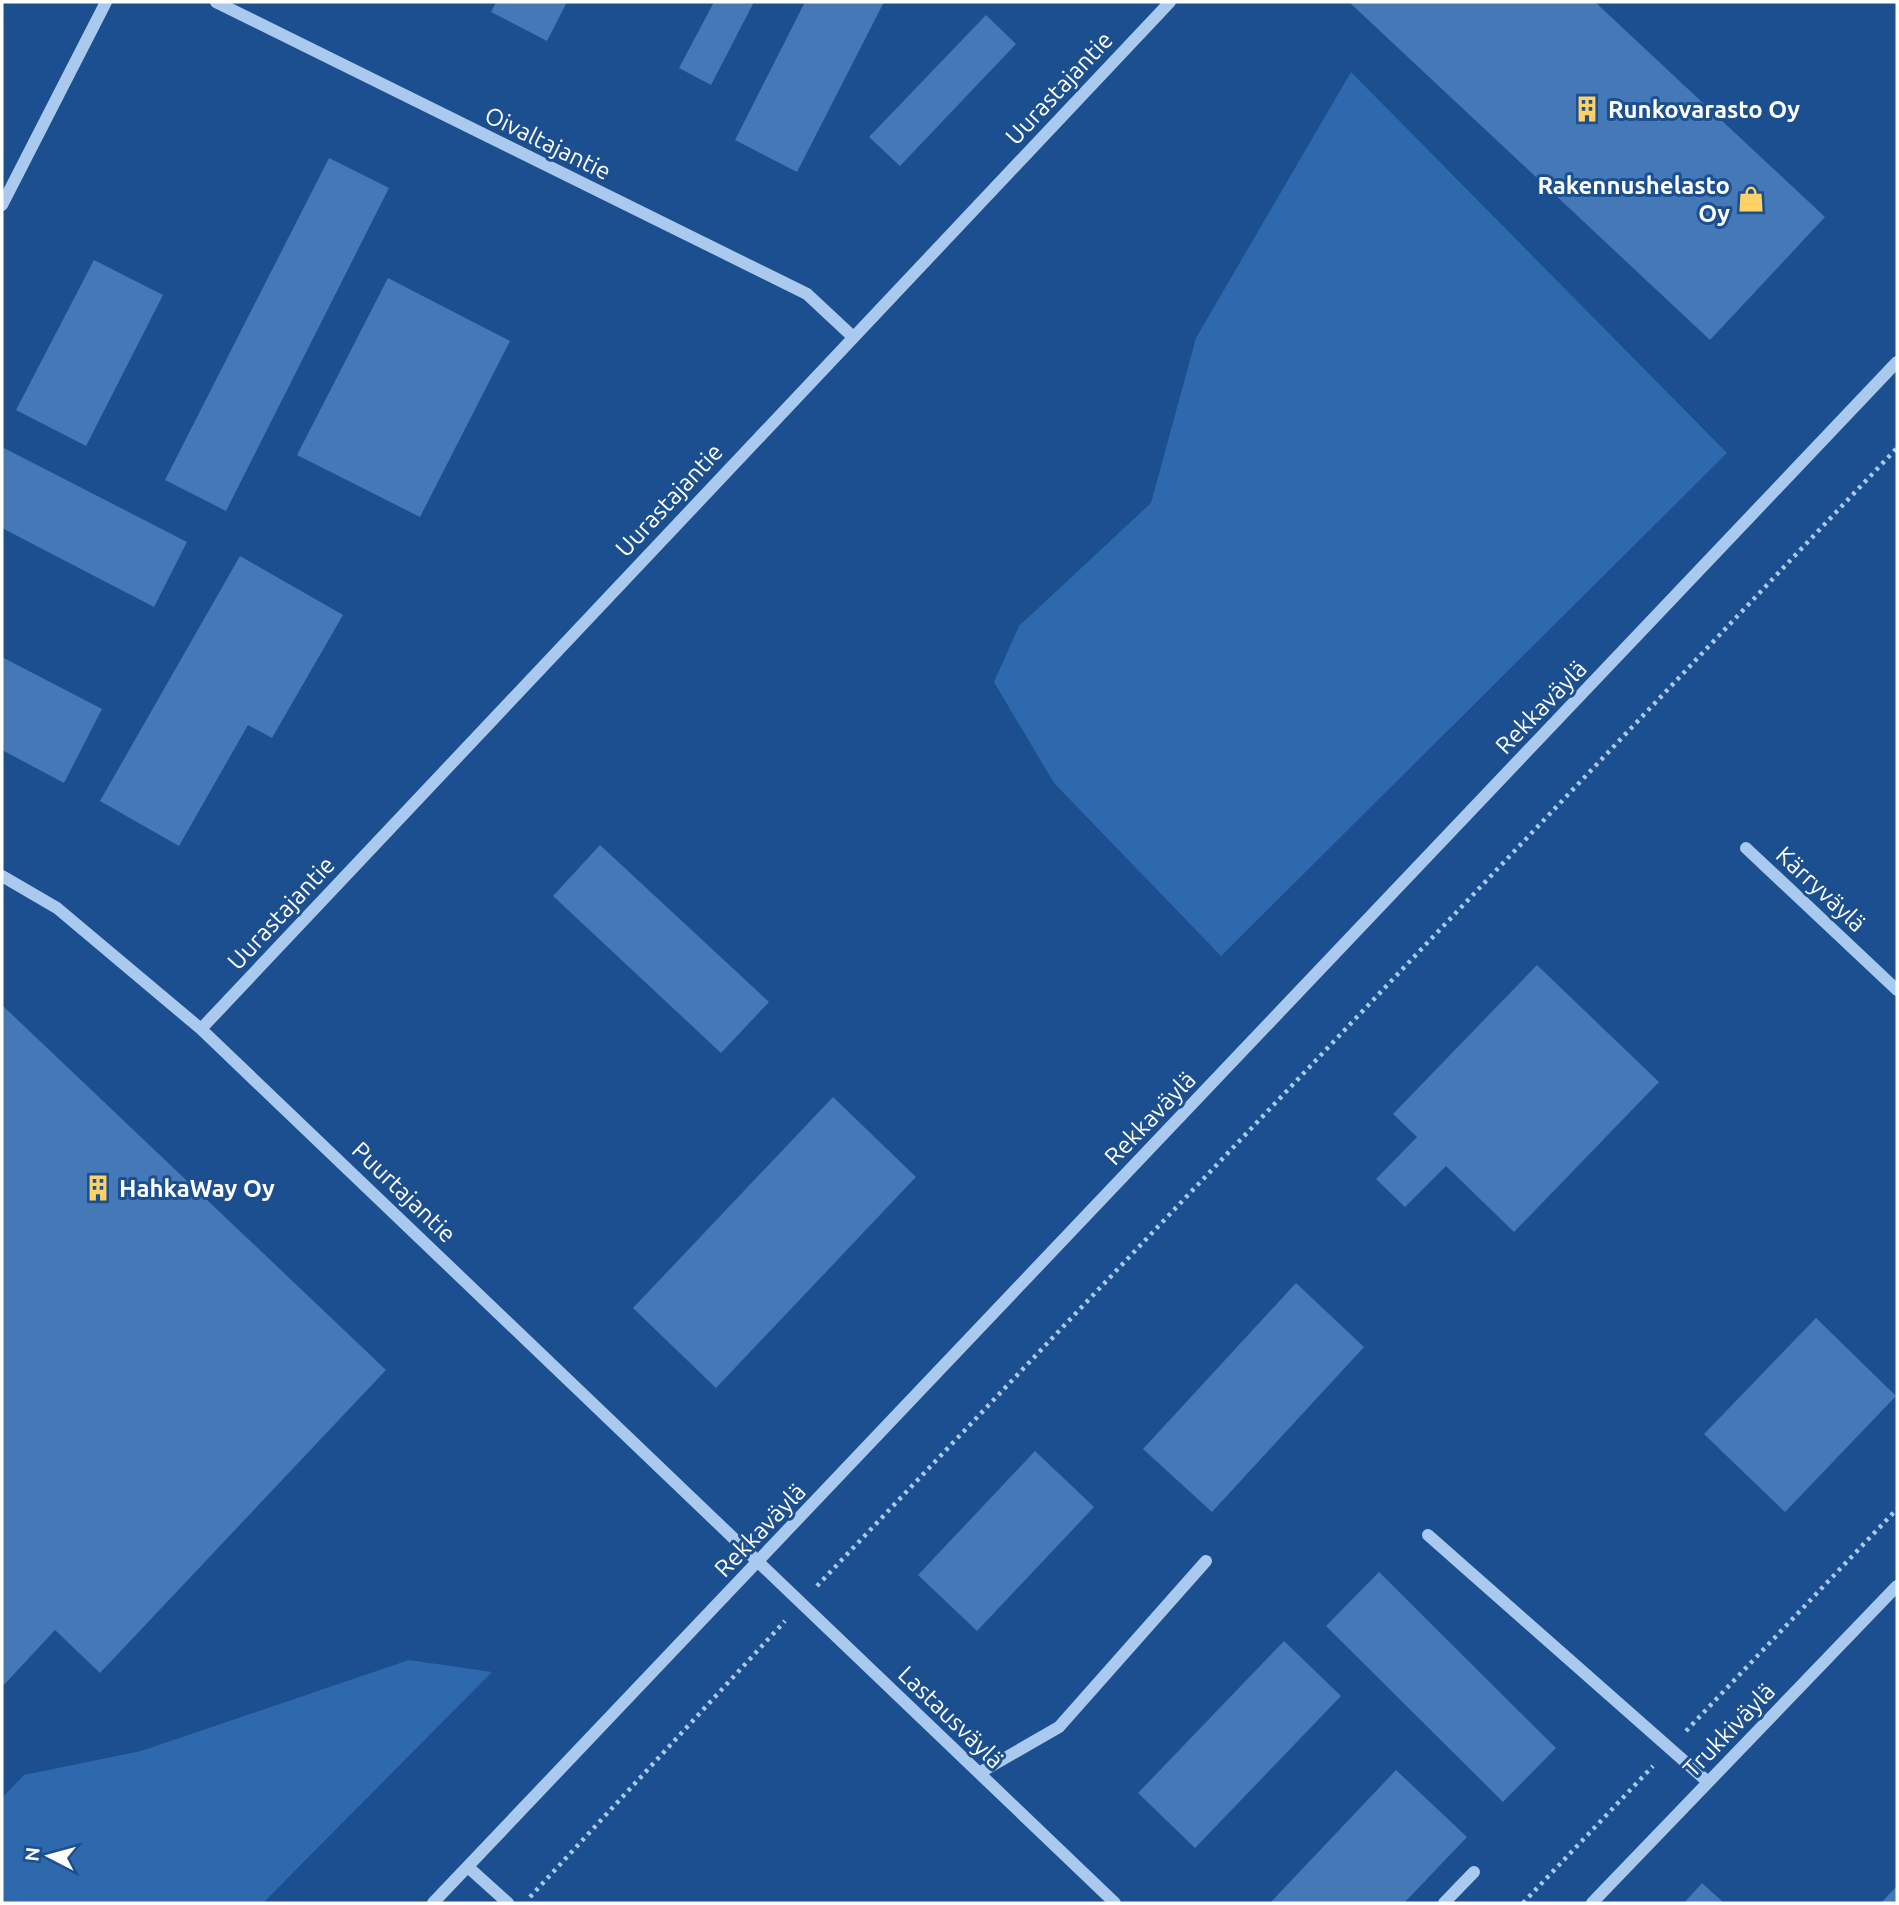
<svg xmlns="http://www.w3.org/2000/svg" width="1899" height="1905" font-family="Ubuntu,sans-serif">
<style>
.green{fill:#2e69ad}
.building{fill:#4478b7}
.lines{fill:none;stroke-linecap:round;stroke-linejoin:round}
.path{stroke:#a9c9ee;stroke-width:4.5;stroke-dasharray:3.5 5;stroke-linecap:butt}
.minor{stroke:#a9c9ee;stroke-width:12}
.labels{text-anchor:middle;dominant-baseline:central;stroke-width:6;stroke-linejoin:round;paint-order:stroke}
.street-label{font-size:24px;fill:#fff;stroke:#1b4f8f}
.poi-label{font-size:24px;font-weight:bold;fill:#fff;stroke:#1b4f8f;text-anchor:start}
</style>
<rect width="100%" height="100%" fill="#1b4f8f"/>
<path class="green" d="M1351,72L1727,453L1221,956L1054,783L994,682L1019,626L1151,503L1196,338Z
M409,1660L492,1672L263,1903H2V1798L24,1775L141,1751Z"/>
<path class="building" d="M496,2H567L547,41L491,12Z
M714,2H754L711,85L679,68Z
M805,2H884L797,172L735,140Z
M1349,2H1595L1825,217L1710,340Z
M986,15L1016,44L900,166L869,137Z
M329,158L389,188L226,511L165,480Z
M94,260L163,295L86,446L16,410Z
M388,278L510,341L420,517L297,455Z
M2,447L187,542L154,607L2,528Z
M240,556L343,615L272,738L248,725L179,846L100,801Z
M2,657L102,709L64,783L2,750Z
M600,845L769,1002L721,1053L553,896Z
M1537,965L1659,1082L1514,1232L1446,1166L1405,1207L1376,1179L1417,1137L1393,1114Z
M2,1005L386,1370L100,1673L55,1630L2,1687Z
M833,1097L916,1177L716,1388L633,1308Z
M1296,1283L1364,1347L1212,1512L1143,1449Z
M1816,1318L1896,1396L1785,1512L1704,1434Z
M1035,1451L1094,1507L977,1631L918,1575Z
M1379,1572L1556,1748L1503,1802L1326,1626Z
M1284,1641L1341,1696L1195,1848L1138,1793Z
M1396,1770L1467,1837L1404,1903H1270Z
M1702,1883L1724,1903H1684Z
M1897,1886V1903H1881Z"/>
<g class="lines">
<path class="path" d="M817,1586L1897,448
M1686,1731L1897,1509
M530,1897L785,1621
M1523,1903L1653,1766"/>
<path class="minor" d="M216,2L807,294L852,336
M2,205L106,2
M1746,848L1897,990
M2,876L57,908L201,1029L1115,1903
M201,1029L1170,2
M1428,1535L1708,1782
M979,1773L1059,1727L1206,1561
M468,1867L508,1903
M433,1903L1897,362
M1444,1903L1474,1872
M1592,1903L1897,1586"/>
</g>
<defs>
<g id="building-bare" transform="scale(2.1)"><path d="M-4-6H4V6H1V3H-1V6H-4ZM-2.5-4.3h1.7v1.8h-1.7ZM.8-4.3h1.7v1.8H.8ZM-2.5-1h1.7V.8h-1.7ZM.8-1h1.7V.8H.8Z" fill="#ffd166" stroke="#1b4f8f" stroke-width="2.5" paint-order="stroke"/></g>
<g id="shop-bare" transform="scale(2.1)"><path d="M-5-2.5h2.3a2.7 3.5 0 0 1 5.4 0H5L5.5 6h-11ZM-1.5-2.5h3a1.5 2.3 0 0 0-3 0Z" fill="#ffd166" stroke="#1b4f8f" stroke-width="2.5" paint-order="stroke"/></g>
</defs>
<g fill-rule="evenodd">
<use href="#building-bare" x="1587" y="109"/>
<use href="#shop-bare" x="1751" y="199"/>
<use href="#building-bare" x="98" y="1188"/>
</g>
<g class="labels">
<g class="street-label">
<text transform="translate(1059 88) rotate(-47)">Uurastajantie</text>
<text transform="translate(548 143) rotate(26)">Oivaltajantie</text>
<text transform="translate(669 500) rotate(-47)">Uurastajantie</text>
<text transform="translate(1541 707) rotate(-46)">Rekkaväylä</text>
<text transform="translate(1821 889) rotate(43)">Kärryväylä</text>
<text transform="translate(281 913) rotate(-47)">Uurastajantie</text>
<text transform="translate(1150 1118) rotate(-46)">Rekkaväylä</text>
<text transform="translate(404 1192) rotate(44)">Puurtajantie</text>
<text transform="translate(760 1530) rotate(-46)">Rekkaväylä</text>
<text transform="translate(951 1717) rotate(44)">Lastausväylä</text>
<text transform="translate(1729 1730) rotate(-46)">Trukkiväylä</text>
</g>
<g class="poi-label">
<text x="1608" y="109">Runkovarasto Oy</text>
<text x="1730" y="185" text-anchor="end">Rakennushelasto<tspan x="1730" dy="28">Oy</tspan></text>
<text x="119" y="1188">HahkaWay Oy</text>
</g>
</g>
<rect width="1899" height="1905" fill="none" stroke="#ffffff" stroke-width="7"/>
<g transform="translate(49 1856) rotate(276)" stroke="#1b4f8f" stroke-width="5" paint-order="stroke">
<path d="M0-5L12 26L0 18L-12 26Z" fill="#ffffff"/>
<text y="-10" font-size="19" font-weight="bold" text-anchor="middle" fill="#ffffff">N</text>
</g>
</svg>
